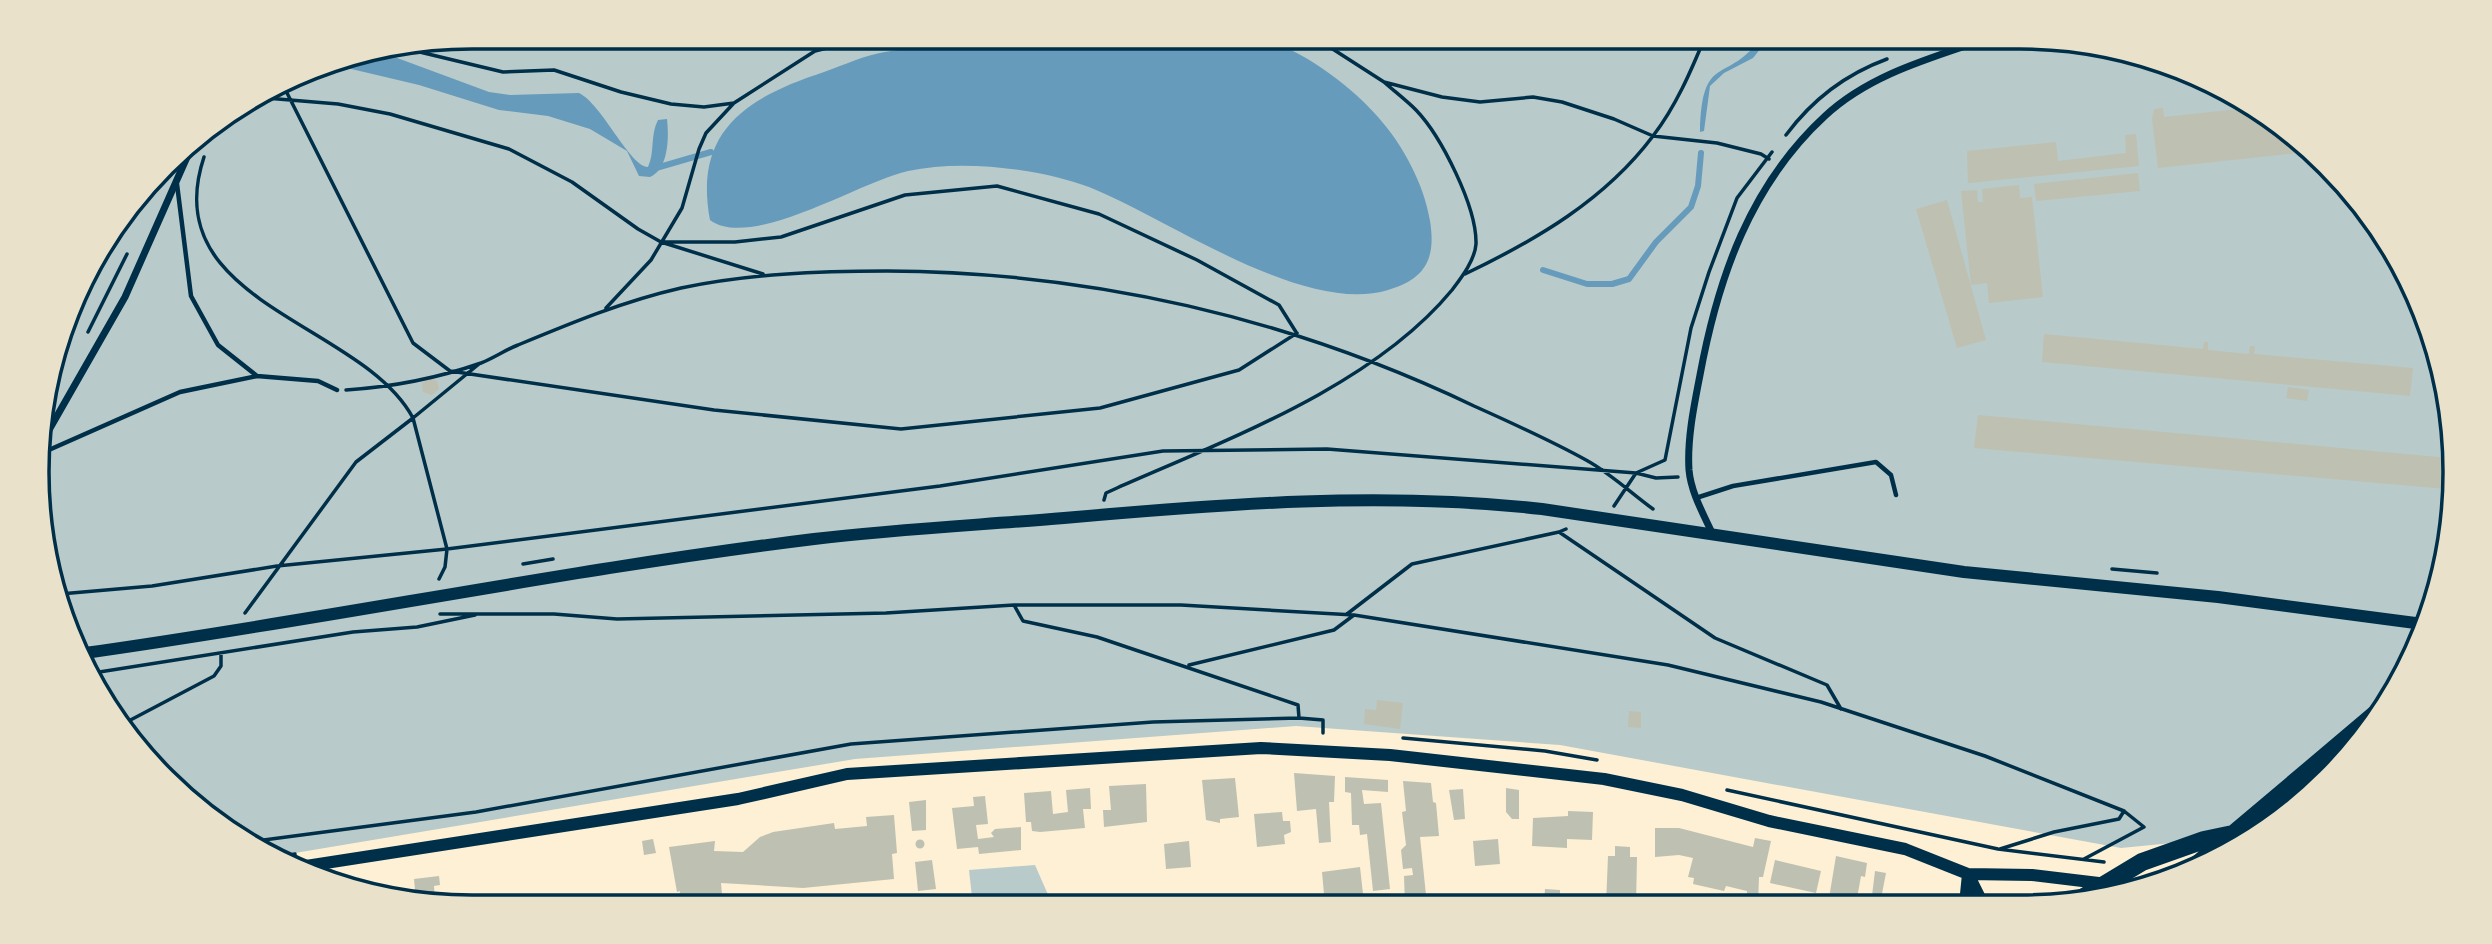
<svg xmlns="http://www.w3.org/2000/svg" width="2492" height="944" font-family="Jost,sans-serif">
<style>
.green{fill:#b9caca}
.water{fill:#669bbc}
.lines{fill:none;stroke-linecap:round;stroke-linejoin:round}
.stream{stroke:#669bbc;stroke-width:6}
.building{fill:#bec0b2}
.path{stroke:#003049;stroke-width:3.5}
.service{stroke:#003049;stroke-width:4.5}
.minor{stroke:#003049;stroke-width:7}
.tertiary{stroke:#003049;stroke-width:12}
.motorway{stroke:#003049;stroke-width:18}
.rim{fill:none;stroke:#003049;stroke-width:3.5}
</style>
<rect width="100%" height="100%" fill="#fdf0d5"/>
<path class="green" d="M472,37H2020L2133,52L2285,127L2397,255L2452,416L2440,585L2382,713L2307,799L2254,835L2121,848L1560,745L1296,726L855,759L283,855L207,818L110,713L45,557L41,415L95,255L185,145L332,60Z
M1035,865L1053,906H973L969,870Z"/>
<path class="water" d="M1022,37C1075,37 1127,37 1180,37C1203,37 1229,34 1252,37C1293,42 1352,86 1378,117C1403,145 1424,184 1430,221C1436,258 1426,279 1388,290C1304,316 1167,218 1089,187C1070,180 1046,174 1026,171C988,165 945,163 908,171C861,181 751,251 710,220C693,130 748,97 824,72C844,65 865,55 885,52C931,44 977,44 1022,37Z
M1762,37H1770L1753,58L1724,73L1710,86L1704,131L1700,132C1702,51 1726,86 1762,37Z
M381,52L489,92L510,95L579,93C602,104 630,167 648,167C655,152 650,135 658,120L667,119C669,136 669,169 650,177L639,176L627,151L590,129L548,116L499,110L419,85L326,63Z"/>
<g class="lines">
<path class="stream" d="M656,168L711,152
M1543,270L1587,284H1612L1629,279L1656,242L1691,207L1698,186L1701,153"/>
</g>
<path class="building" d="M2163,108L2164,117L2248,108L2285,127L2307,152L2158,168L2152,119L2154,109Z
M2136,134L2139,166L1968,183L1967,151L2056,142L2058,161L2126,153L2125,135Z
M2138,173L2140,191L2036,201L2034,184Z
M2019,185L2020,198L2032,197L2043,297L1989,303L1987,283L1971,285L1961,191L1977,190L1978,202H1983L1982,189Z
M1947,200L1986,340L1957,348L1916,209Z
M2044,334L2203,349L2204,342H2208V350L2249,354L2250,346H2255L2254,354L2413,368L2410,396L2042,362Z
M429,378L437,381L439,389L432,395L423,392L422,383Z
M2288,387L2309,390L2307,401L2286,398Z
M1978,415L2449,458L2447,489L1974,448Z
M1377,700L1403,703L1400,729L1364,724L1365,709L1376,710Z
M1629,711L1641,712V728L1628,727Z
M1294,773L1335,776L1334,802H1329L1331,842L1319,843L1316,809L1297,811Z
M1345,777L1388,780V792L1362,790L1364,804L1381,803L1390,889L1373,891L1367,834L1360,835L1359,825H1352L1351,793L1345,792Z
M1235,778L1239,817L1220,819V823L1206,820L1202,780Z
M1403,781L1431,783L1433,802L1436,803L1439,836L1420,837L1427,905H1405L1404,876L1413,875L1412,868L1403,869L1401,850L1406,845L1402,812L1406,811Z
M1146,784L1147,822L1104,827L1103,810H1111L1109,786Z
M1090,788L1091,809H1083L1085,828L1040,832L1032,831L1031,822H1026L1024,793L1051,791L1053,814L1068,812L1066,790Z
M1506,788L1519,790V819H1512L1506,812Z
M1463,789L1465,819L1454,820L1449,790Z
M985,796L988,824L976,825L978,839L994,837L991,833L995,829L1021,827V850L979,854L978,847L957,849L952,808L974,806L973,797Z
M926,800V830L912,831L909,802Z
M1568,811L1593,812L1592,840L1567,839V848L1532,846L1533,818L1568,816Z
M1282,812L1283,821H1290L1291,832L1284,835L1285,844L1257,847L1254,814Z
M894,815L897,853L892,854L894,879L803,888L721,883L723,907H678L680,891L677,892L669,847L715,841L714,851L743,852L760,837L773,832L834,823L835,829L867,826L866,817Z
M1655,828H1679L1753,847L1755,838L1771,841L1763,877H1759L1758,904H1747V891L1726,886L1724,891L1693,884L1694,878L1688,877L1693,858L1679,855L1655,857Z
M653,839L656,853L644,855L642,841Z
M1498,839L1500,864L1475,866L1473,841Z
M915.5 844a4.5 4.5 0 1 1 9 0a4.5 4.5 0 1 1-9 0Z
M1189,841L1191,867L1166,869L1164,844Z
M1615,846L1630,847V857H1637L1636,905H1606L1608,856H1615Z
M1836,856L1867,863L1865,877L1861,876L1856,904H1828Z
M932,860L936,889L918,891L915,862Z
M1775,860L1821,871L1816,893L1770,883Z
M1360,867L1363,894L1338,897L1339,900L1332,901L1333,905H1325L1322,872Z
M1875,871L1886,873L1880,904H1871Z
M439,876L440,885L434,886L435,902L416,900L414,879Z
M1545,889L1560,890V905H1544Z
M661,894L662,907H652L651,895Z
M735,903H762V907H735Z"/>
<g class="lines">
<path class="path" d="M1314,37L1384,82L1442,97L1480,102L1533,97L1562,102L1614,119L1653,136L1717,143L1761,154L1769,159
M403,48L503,72L554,70L621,92L671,104L704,107L734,103L815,51L835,46L874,45L928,37
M284,87L413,343L450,371L714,410L901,429L1100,408L1239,370L1297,333
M266,98L338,104L390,114L509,149L572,182L638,229L661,242L763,274
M1786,135C1812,100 1846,74 1887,59
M209,140L213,128
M204,157C155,304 362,322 413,418L356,462L245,613
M661,242H735L781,237L905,195L997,186L1099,214L1197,260L1279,305L1296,332
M1465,274C1536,240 1605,200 1653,136C1676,106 1691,71 1705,37
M606,308L651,260L682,208L699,149L706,133L733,104
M88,332L127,254
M346,390C391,387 438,378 481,363C494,358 505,350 518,345C571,323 624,301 681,288C749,274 817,271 887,271C1091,272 1290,318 1474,406C1512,423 1550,440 1586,460C1610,473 1631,493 1653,509
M1104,500L1106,493L1117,488C1228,439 1373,386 1452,290C1461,278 1475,260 1476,244C1477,207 1441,136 1416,110C1406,100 1394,91 1384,82
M1614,506L1636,473L1665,460L1691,328L1709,272L1737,198L1772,152
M1566,529L1559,532L1715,638L1827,685L1841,709
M523,564L553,559
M2112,569L2157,573
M439,579L445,567L447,549L413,418L479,364
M60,594L152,586L277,566L447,549L940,486L1163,451L1327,449L1636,473L1656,478L1678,477
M1014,605L1023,621L1097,637L1298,705L1299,718
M440,614H554L617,619L886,613L1014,605H1181L1354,615L1668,665L1821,702L1985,756L2124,811L2119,819L2054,832L2000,849
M1347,614L1412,564L1559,532
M1189,665L1334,630L1354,615
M93,673L353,632L417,627L475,615
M121,725L214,676L221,666V653
M1403,738L1545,751L1597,760
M1727,790L1998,849L2104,862
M256,841L476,812L851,744L1153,722L1299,718L1323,720V733
M285,856L295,854
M2084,859L2144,827L2124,811"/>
<path class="service" d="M257,376L318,381L337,390
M42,453L180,392L257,376L218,345L191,296L177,184
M1696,498L1733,486L1876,462L1891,475L1896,495"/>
<path class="minor" d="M41,444L125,297L195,139
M1713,535C1704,515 1691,493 1689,470C1687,439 1694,406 1700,375C1718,278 1750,185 1825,116C1871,73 1935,57 1992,37"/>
<path class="tertiary" d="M85,653C328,619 570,569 814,539C897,529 981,525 1064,518C1224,504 1382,491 1542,509L1964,572L2218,597L2423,624
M306,866L738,799L847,774L1261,748L1390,755L1604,779L1682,795L1769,821L1905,849L1968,874L2032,875L2132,887
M1968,874L1983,904
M1965,904L1968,874"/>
<path class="motorway" d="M2192,869L2385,706
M2074,903L2142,862L2204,840L2266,827"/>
</g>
<path d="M0 0H2492V944H0ZM472 49H2020A423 423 0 0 1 2443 472V472A423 423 0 0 1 2020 895H472A423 423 0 0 1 49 472V472A423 423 0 0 1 472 49Z" fill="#e9e1ca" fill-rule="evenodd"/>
<path class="rim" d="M472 49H2020A423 423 0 0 1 2443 472V472A423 423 0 0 1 2020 895H472A423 423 0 0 1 49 472V472A423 423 0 0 1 472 49Z"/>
</svg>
